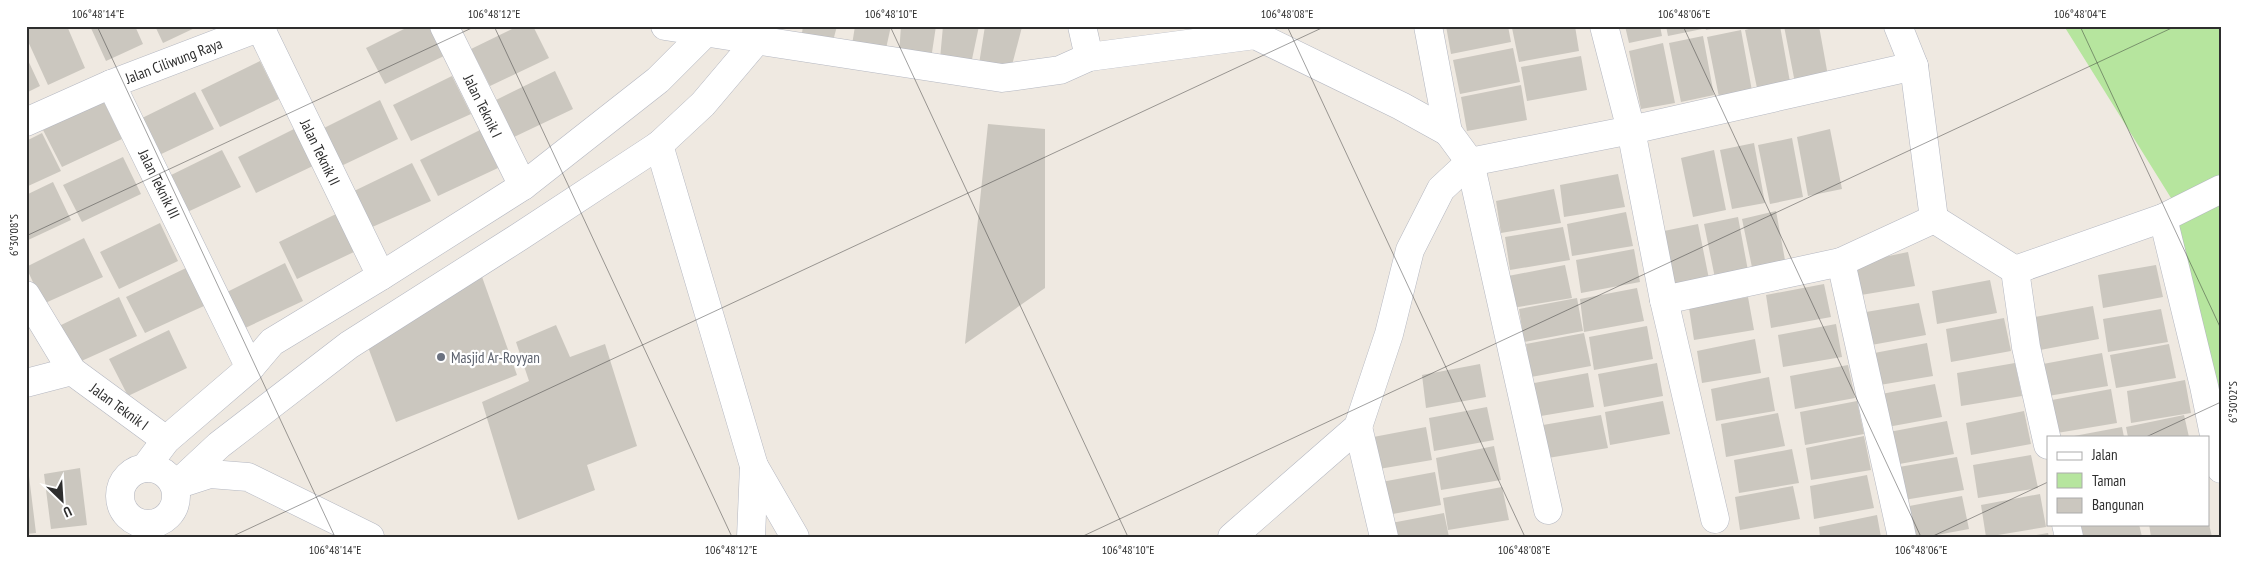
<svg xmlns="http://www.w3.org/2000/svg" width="2247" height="563" font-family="'PT Sans Narrow',sans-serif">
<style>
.green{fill:#b6e59e}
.building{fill:#cbc7bf}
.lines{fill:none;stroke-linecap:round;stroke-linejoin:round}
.minor-casing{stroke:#b4b7c1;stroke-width:29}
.minor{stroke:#fff;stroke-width:28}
.ticks{fill:none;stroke:#2e2e2e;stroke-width:1;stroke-opacity:0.45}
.worship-dot{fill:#6b7280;stroke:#fff;stroke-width:2}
.labels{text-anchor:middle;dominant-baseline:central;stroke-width:4.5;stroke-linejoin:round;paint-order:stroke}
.street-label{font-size:15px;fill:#2e2e2e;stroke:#fff}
.worship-label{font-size:15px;fill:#5b616d;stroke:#fff;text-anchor:start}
.neatline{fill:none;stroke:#2e2e2e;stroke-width:2}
.ticks-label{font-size:12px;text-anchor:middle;fill:#2e2e2e}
</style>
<rect width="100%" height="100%" fill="#efe9e1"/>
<path class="green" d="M2064,26H2221V467L2176,206Z"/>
<path class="building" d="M26,26H67L85,68L48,85L26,37Z
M90,26H135L143,44L106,61Z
M155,26H199L163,43Z
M410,26H429L444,56L385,84L366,48Z
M518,26H533L549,58L490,86L471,49Z
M803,26H837L833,41L802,33Z
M855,26H891L885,53L852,45Z
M901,26H936L931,59L899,54Z
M943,26H979L971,64L940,59Z
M985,26L1022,27L1011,69L979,64Z
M1446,26H1508L1511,42L1451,54Z
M1520,26H1575L1579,51L1519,62L1512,28Z
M1625,26H1660L1662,36L1629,43Z
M1666,26H1701L1702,29L1668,36Z
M1705,26H1721V27L1706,30Z
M1760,26H1780L1790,82L1757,88L1745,30Z
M1784,26H1819L1828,76L1795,83Z
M1741,30L1752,91L1719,97L1707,37Z
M1703,36L1714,95L1681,102L1669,43Z
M1663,43L1675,103L1641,109L1629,51Z
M1513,48L1520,82L1460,94L1453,60Z
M26,56L40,86L26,93Z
M1581,56L1587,90L1527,101L1521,67Z
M260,61L279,99L220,127L201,90Z
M555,71L573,109L514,137L496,100Z
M452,76L471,114L411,141L393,105Z
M1521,85L1527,120L1467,131L1461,97Z
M195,92L214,129L155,157L136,121Z
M103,100L122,139L62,167L43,130Z
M380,100L398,139L339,167L320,130Z
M988,124L1045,129V288L965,344Z
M298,127L315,165L256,193L238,157Z
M1830,129L1842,189L1808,196L1797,137Z
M480,130L498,168L438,196L420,160Z
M42,133L61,171L26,187V141Z
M1792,138L1803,197L1770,204L1758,145Z
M1754,143L1765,203L1732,209L1720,150Z
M222,150L241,187L181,215L163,179Z
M1714,150L1726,210L1693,217L1681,158Z
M123,157L141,194L82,222L63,185Z
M412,163L431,201L370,228L352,192Z
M1618,174L1625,207L1564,217L1560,185Z
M53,182L71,220L26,241V195Z
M1554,189L1561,223L1501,233L1496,201Z
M1776,211L1787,271L1754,277L1742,219Z
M1626,212L1633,246L1572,256L1567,224Z
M338,213L356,251L297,279L279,242Z
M1738,217L1749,276L1716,283L1704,224Z
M160,223L178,261L119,289L100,252Z
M1698,224L1710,284L1676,290L1664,231Z
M1563,227L1570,260L1510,270L1505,237Z
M84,238L103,277L43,304L26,267Z
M1634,249L1640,282L1581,293L1576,260Z
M1908,252L1915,286L1855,296L1850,264Z
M285,263L303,301L243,329L225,293Z
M1565,265L1572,298L1512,308L1508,276Z
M2156,265L2163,297L2103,308L2098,275Z
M186,268L204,306L145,333L126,297Z
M481,274L517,375L396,422L365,339Z
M1990,280L1997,313L1937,324L1932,291Z
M1824,284L1831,317L1771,328L1766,295Z
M1637,288L1644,321L1584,332L1580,299Z
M119,297L137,336L77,363L59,326Z
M1748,297L1754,330L1694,340L1689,308Z
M1577,298L1583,331L1524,342L1519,309Z
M1919,303L1926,335L1866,346L1860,313Z
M2093,306L2099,339L2040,350L2035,317Z
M2161,309L2168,342L2108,352L2103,319Z
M2004,318L2011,351L1951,362L1946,329Z
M1836,324L1842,357L1783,367L1778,335Z
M556,325L570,357L605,344L637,446L587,465L595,490L518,520L482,402L529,381L516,342Z
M1647,326L1653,359L1594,370L1589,337Z
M169,330L187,368L128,396L109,359Z
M1584,333L1591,366L1531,377L1526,344Z
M1755,339L1761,373L1702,383L1697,351Z
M1927,343L1933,376L1874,386L1869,354Z
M2169,344L2176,378L2116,388L2110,355Z
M2102,353L2108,386L2048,396L2043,364Z
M1657,363L1663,396L1604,407L1598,374Z
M2015,363L2022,396L1961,406L1957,373Z
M1480,364L1486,397L1426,408L1422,375Z
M1848,365L1855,398L1795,409L1790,376Z
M1588,373L1594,407L1535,417L1529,384Z
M1769,377L1775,411L1716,421L1711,389Z
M2185,380L2191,413L2131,423L2127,391Z
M1935,384L1942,417L1882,428L1876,395Z
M2111,389L2117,423L2057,433L2052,400Z
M1663,401L1670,434L1610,445L1605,412Z
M1857,401L1864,434L1805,445L1800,412Z
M1487,407L1494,440L1434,451L1429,418Z
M2024,411L2031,444L1971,455L1966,423Z
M1778,413L1785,446L1726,457L1721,424Z
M1601,415L1608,448L1548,458L1543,425Z
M2184,415L2189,437H2128L2126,427Z
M1947,421L1954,454L1894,465L1889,432Z
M1426,427L1432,460L1373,470L1368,438Z
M2122,427L2124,437H2074V436Z
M1864,436L1871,470L1811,480L1806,448Z
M1494,446L1501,480L1441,490L1436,458Z
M1792,449L1799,483L1739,493L1734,460Z
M2031,455L2038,488L1978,498L1973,465Z
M1957,457L1964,490L1904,500L1899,467Z
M80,468L87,525L51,529L44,474Z
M1435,472L1441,505L1382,516L1376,483Z
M1867,475L1874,508L1814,519L1810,486Z
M26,476H29L36,533L26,534Z
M1793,486L1800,519L1740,530L1735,497Z
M1502,487L1509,520L1448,530L1443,498Z
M2040,494L2046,527L1986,537L1981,505Z
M1962,496L1969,529L1926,537H1908L1904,507Z
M1444,513L1449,537H1388L1386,524Z
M1877,515L1881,537H1820L1819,527Z
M2086,524H2139L2142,537H2080L2079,526Z
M2149,524H2209L2212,537H2151Z
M2048,533L2049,537H2031V536Z"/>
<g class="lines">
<g class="minor-casing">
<g id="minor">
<path id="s1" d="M444,26L523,186"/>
<path d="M665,26L1002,78L1060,70L1089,57L1255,35L1401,106L1448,132"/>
<path d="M1082,26L1089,57"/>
<path d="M1428,26L1448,132L1470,162L1548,510"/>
<path d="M1604,26L1631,130L1664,300L1715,519"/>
<path d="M1898,26L1914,66"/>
<path id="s2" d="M260,27L381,276"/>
<path id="s3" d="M111,84L250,368"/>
<path id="s4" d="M26,122L111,84L263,26"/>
<path d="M659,145L754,466L795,537"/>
<path d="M2163,218L2204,386L2221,469"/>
<path d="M1934,219L2015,270L2026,347L2048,445"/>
<path d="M1841,262L1902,537"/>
<path d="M2015,270L2163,218L2221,189"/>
<path id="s5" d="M26,295L72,371L166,440"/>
<path d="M1664,300L1841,262L1934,219"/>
<path d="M26,383L72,371"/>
<path d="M1358,427L1384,537"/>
<circle cx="148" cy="496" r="28"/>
<path d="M145,468L166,440L250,368L272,342L381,276L523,186L658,80L704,34L707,26"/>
<path d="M179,484L210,474L248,477L370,537"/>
<path d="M175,486L219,445L349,345L519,237L659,145L703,104L758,39L762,27"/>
<path d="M2066,524L2069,537"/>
<path d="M751,537L754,466"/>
<path d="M1232,537L1358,427L1389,334L1410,250L1441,189L1470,162L1631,130L1914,66L1934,219"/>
</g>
</g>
<use href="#minor" class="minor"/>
</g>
<path class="ticks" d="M97,26L335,537M494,26L732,537M890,26L1128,537M1287,26L1525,537M1683,26L1921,537M2080,26L2221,329M26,236L476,26M2146,437L2221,402M231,537L1326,26M1081,537L2176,26M1931,537L2048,482"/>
<circle class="worship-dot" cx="441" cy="357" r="5"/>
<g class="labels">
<g class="street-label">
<text stroke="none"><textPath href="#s4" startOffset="160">Jalan Ciliwung Raya</textPath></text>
<text stroke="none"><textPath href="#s1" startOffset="89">Jalan Teknik I</textPath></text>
<text stroke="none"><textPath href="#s2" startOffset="139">Jalan Teknik II</textPath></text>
<text stroke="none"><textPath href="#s3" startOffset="111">Jalan Teknik III</textPath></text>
<text stroke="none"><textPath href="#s5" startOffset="148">Jalan Teknik I</textPath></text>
</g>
<g class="worship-label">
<text x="451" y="357">Masjid Ar-Royyan</text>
</g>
</g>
<rect width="2247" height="563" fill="none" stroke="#ffffff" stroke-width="55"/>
<rect x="2047" y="436" width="162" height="90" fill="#ffffff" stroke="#ababab"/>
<rect x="2057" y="452" width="25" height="8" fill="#ffffff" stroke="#ababab"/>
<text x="2092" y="460" font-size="15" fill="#2e2e2e">Jalan</text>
<rect x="2057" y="473" width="25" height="15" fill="#b6e59e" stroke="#ababab"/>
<text x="2092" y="486" font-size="15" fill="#2e2e2e">Taman</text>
<rect x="2057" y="498" width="25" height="15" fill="#cbc7bf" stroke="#ababab"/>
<text x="2092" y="510" font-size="15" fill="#2e2e2e">Bangunan</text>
<g transform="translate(62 500) rotate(155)" stroke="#ffffff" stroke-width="4" paint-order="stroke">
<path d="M0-4L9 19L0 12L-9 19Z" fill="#2e2e2e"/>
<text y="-8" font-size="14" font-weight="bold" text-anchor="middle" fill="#2e2e2e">U</text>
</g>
<rect x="28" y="28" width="2192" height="508" class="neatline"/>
<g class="ticks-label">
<text x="98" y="18">106°48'14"E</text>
<text x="494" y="18">106°48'12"E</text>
<text x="891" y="18">106°48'10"E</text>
<text x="1287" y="18">106°48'08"E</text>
<text x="1684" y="18">106°48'06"E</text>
<text x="2080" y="18">106°48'04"E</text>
<text transform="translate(14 235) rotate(-90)" y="4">6°30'08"S</text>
<text transform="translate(2233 402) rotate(-90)" y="4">6°30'02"S</text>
<text x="335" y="554">106°48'14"E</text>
<text x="731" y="554">106°48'12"E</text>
<text x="1128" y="554">106°48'10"E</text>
<text x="1524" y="554">106°48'08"E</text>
<text x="1921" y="554">106°48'06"E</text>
</g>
</svg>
